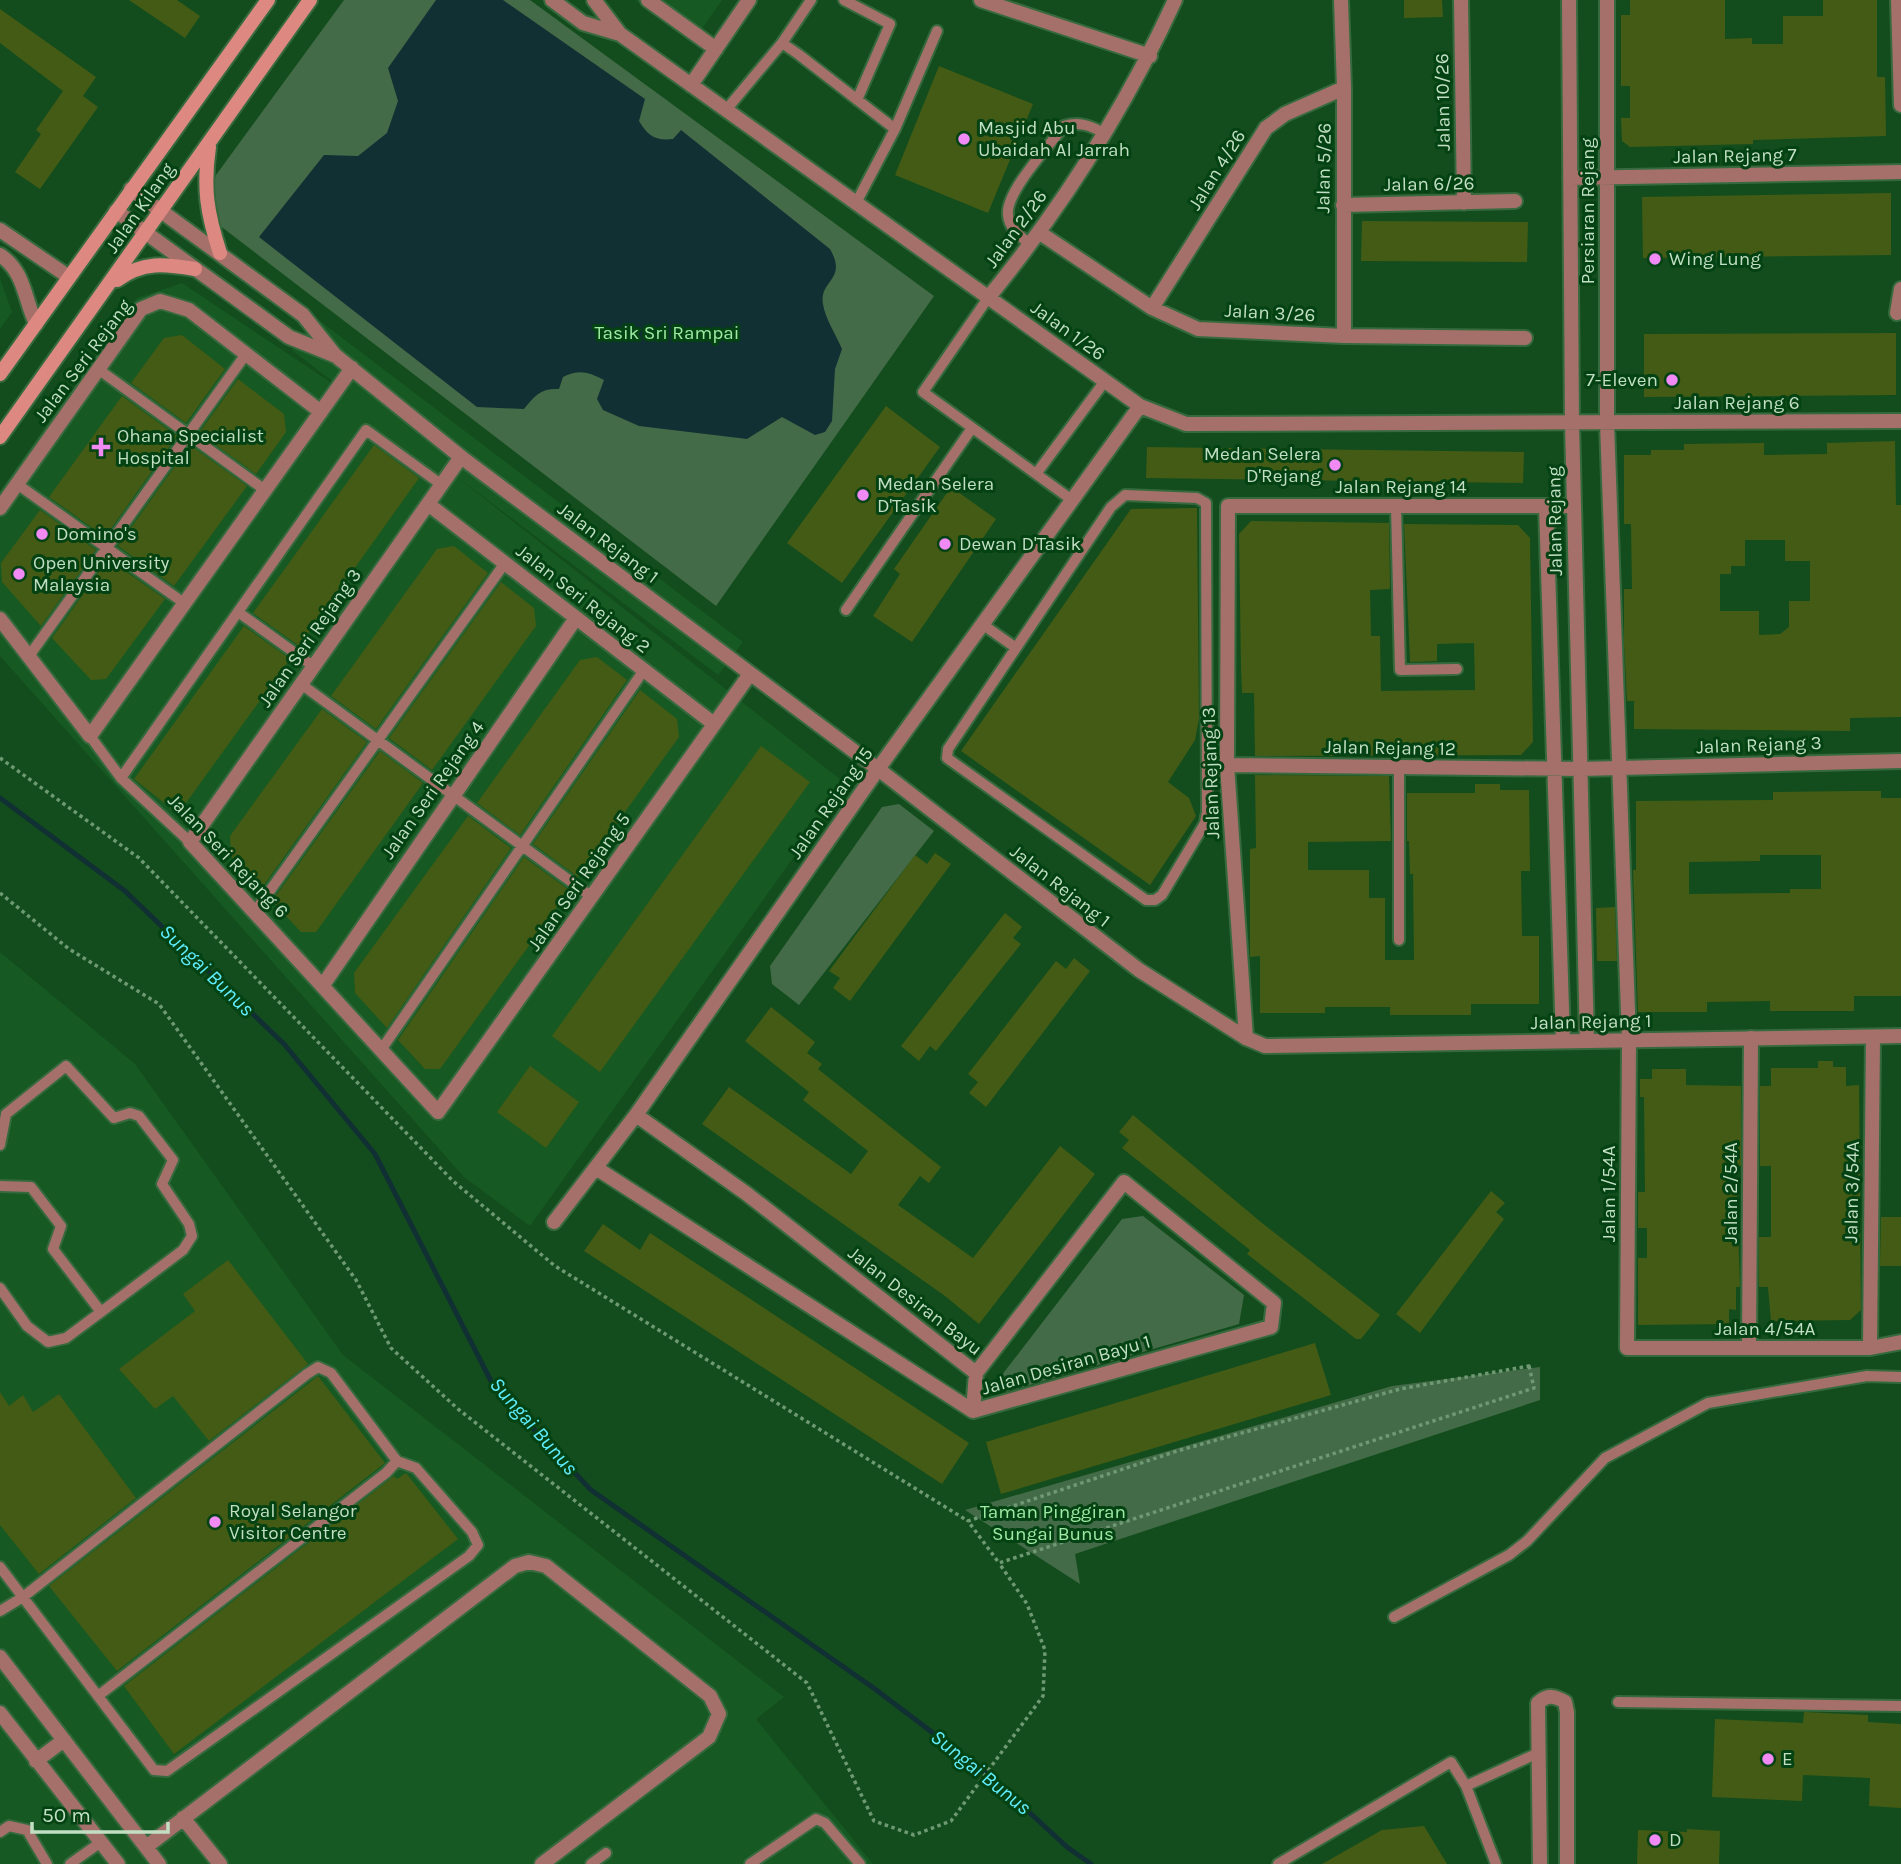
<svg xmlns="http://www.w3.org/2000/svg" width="1901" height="1864" font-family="Karla,sans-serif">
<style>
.built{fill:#165922}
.green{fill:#446b47}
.water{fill:#113034}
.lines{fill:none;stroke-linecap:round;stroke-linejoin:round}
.stream{stroke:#113034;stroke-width:5}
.building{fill:#445b15;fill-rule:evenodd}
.service-casing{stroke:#366a3e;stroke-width:14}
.minor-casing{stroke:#366a3e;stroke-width:18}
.tertiary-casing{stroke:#366a3e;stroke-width:18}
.secondary-casing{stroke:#366a3e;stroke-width:18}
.path{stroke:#6e9973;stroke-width:3.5;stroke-dasharray:3.5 3.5;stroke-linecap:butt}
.service{stroke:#a5706a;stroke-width:10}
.minor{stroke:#a5706a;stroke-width:14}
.tertiary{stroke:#a5706a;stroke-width:14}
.secondary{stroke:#dd8981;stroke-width:14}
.poi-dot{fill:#f18af4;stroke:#034212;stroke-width:2.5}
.labels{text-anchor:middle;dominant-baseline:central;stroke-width:6;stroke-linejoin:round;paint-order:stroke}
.street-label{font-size:19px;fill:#c2dfc3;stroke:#034212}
.poi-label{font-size:19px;fill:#c2dfc3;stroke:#034212;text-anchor:start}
.park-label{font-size:19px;fill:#9eeaa4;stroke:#034212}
.water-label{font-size:21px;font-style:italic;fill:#5fedfe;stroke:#034212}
</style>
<rect width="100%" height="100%" fill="#134d1d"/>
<path class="built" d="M635,0H722L692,43Z
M0,279L12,312L0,329Z
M182,283L351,396L292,350L316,318L743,642L718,675L452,473L846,784L530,1226L464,1177L0,656V491L137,298Z
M0,952L135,1064L343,1355L784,1697L756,1719L873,1864H0Z"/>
<path class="green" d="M344,0H530L934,296L716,606L219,225L210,193L216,175Z
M899,804L934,831L799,1005L772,984L770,966L882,807Z
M1143,1216L1244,1295L1239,1324L1006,1392L999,1389L998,1380L1122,1219Z
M1540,1367V1400L1075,1554L1080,1584L965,1510L1392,1386Z"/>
<path class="water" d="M436,0H503L645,99L639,121C648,136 655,141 673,139L681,130L830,249C848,280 819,280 823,304C825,318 836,335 842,349L835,369L832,421L825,432L815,435L782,417L747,439L639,426L603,410L597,399L604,380C588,372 580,369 563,377L559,389C541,388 535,395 524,409L477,407L259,237L324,155L358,156L387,133L398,101L388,68Z"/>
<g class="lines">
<path class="stream" d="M0,798L125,891L284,1044L375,1154L494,1387L591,1490L875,1689L991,1777L1067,1847L1091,1864"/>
</g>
<path class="building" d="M129,0H177L200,16L185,38Z
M1404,0H1442L1443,17L1404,18Z
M1630,0H1725V39L1752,38V44H1783V16H1823V0H1877V77H1885L1886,136L1753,140V144L1630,147L1622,141L1621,118H1630V86H1621V15H1630Z
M0,9L96,77L83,96L98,107L40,189L15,172L41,134L36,130L63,91L0,43Z
M939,66L1033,104L988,213L895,175Z
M1891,193V255L1643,258L1642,197Z
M1362,221L1528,222L1527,262L1361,261Z
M1896,333V395L1644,397V334Z
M182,335L225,369L186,423L131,383L164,338Z
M238,379L284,414L286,432L256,474L199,433Z
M122,396L177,436L105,537L49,497Z
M886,406L940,447L842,583L787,543Z
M1895,441L1896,505H1901V717L1850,718V731L1634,729V701H1627L1624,644V589H1632L1631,524H1624V455H1651V450H1684V444L1764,443V455L1827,454V443ZM1745,540H1785V561H1810V601H1789V627L1780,634L1759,635V611H1720V574H1731V566H1745Z
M190,445L247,486L174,586L118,546Z
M374,445L419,478L299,646L253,613Z
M1147,447L1524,452L1523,483L1146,478Z
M951,487L996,519L912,642L873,616L900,574L894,569Z
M1197,508L1199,719L1195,740L1168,782L1189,798L1196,816L1150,885L961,751L1131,509Z
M40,510L96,550L41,626L2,582L1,563Z
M1251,521L1389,523L1390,589L1370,590L1371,636H1380L1381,691L1475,690L1474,643L1437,644V661L1410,662L1404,524L1518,525L1530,538L1533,742L1521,755L1255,756L1254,693H1242L1241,667L1239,534Z
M454,546L488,573L376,729L331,696L437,549Z
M108,559L165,599L106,679L91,680L52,638Z
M501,582L534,608L536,626L432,770L389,738Z
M244,626L290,659L178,814L134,779Z
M597,657L627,680L520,835L477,803L580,660Z
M640,690L677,719L679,737L578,877L533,844Z
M322,709L367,742L261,889L231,856L230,836Z
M761,746L810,782L600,1072L552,1036Z
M380,751L423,783L316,932H301L272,901Z
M1255,775L1389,776L1391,841L1308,842V870H1369V898H1385V960H1414L1413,874H1410L1409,841H1407V793H1475V784H1500V790H1529L1530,871H1521L1522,936H1539V1004H1471V1015H1390V1007H1325V1013H1260V956L1250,957V849L1256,848Z
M1852,791H1881V798H1901V996H1854V1011H1770V1001L1707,1002V1012H1638L1633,870H1636V801L1773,800V792ZM1760,855H1821V889H1790V893L1689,894V862L1760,861Z
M468,816L511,848L387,1028L355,993L354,973Z
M935,853L951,864L850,1001L833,988L840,978L829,971L915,855L927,864Z
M524,857L569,890L440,1069H425L398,1040Z
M1615,907L1617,961H1597L1596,908Z
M1005,913L1022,927L1013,938L1021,944L936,1051L930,1046L919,1061L901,1046Z
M1074,958L1090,971L986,1107L969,1093L978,1082L968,1074L1056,961L1066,969Z
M771,1007L815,1042L807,1053L822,1064L818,1069L941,1167L929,1183L920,1176L898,1205L973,1258L1060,1146L1095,1174L979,1324L945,1296L702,1124L729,1087L851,1174L868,1151L803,1100L809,1092L745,1041Z
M1818,1061H1833V1067H1846V1086L1859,1085L1861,1310L1850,1320L1771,1321L1768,1287H1759V1237H1771V1166H1760V1086H1771V1068H1818Z
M530,1066L579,1102L546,1148L497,1112Z
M1652,1069H1686V1085L1741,1086V1166H1736L1740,1287H1736V1310L1729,1309V1324L1638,1325V1258H1647V1228H1638V1192H1645L1644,1097H1640V1079H1652Z
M1133,1115L1262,1223L1380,1315L1361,1339H1356L1247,1254L1250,1250L1122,1148L1129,1140L1119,1132Z
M1491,1191L1505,1203L1496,1212L1504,1219L1420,1333L1396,1314Z
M1881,1217H1901V1266H1880Z
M603,1224L640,1250L650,1233L969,1443L942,1484L584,1251Z
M228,1260L308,1364L209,1441L173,1396L155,1409L119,1369L195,1311L183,1294Z
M1315,1343L1331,1395L1001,1494L986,1442Z
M318,1376L385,1463L117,1671L49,1586Z
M0,1392L9,1406L23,1395L33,1412L59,1394L136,1498L39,1574L0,1525Z
M406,1473L458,1539L174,1754L124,1686L394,1476L397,1479Z
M1804,1712L1868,1715V1722L1901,1724V1808L1869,1806L1870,1778L1803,1775L1802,1801L1712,1797L1715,1719L1803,1723Z
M1424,1826L1447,1864H1322L1382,1830Z
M1687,1829L1720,1831L1719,1864H1637L1638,1830L1687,1832Z"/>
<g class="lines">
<g class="service-casing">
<path id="service" d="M844,0L890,24L857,100
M782,43L811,0
M726,110L782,43L798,54L895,129L856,203
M895,129L937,31
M1031,245C1021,237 1009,229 1008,215C1005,192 1050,145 1064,126C1079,121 1091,126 1104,133
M988,298L923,392L1072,500
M98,369L265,490
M1036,474L1105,381
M17,484L184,603
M1125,495L1197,498L1206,503L1207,812L1205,823L1162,895L1155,900H1146L947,758L948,749L1111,507Z
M1396,506L1400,670L1457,669
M846,610L972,428
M238,612L313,666
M982,624L1016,648
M29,656L246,354
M301,684L592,897
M90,736L121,778L190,842
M1399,767V940
M121,778L366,430L442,485
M256,910L505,563
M381,1050L644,670
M0,1145L6,1114L66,1066L114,1118L130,1113L139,1116L173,1160L162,1184L189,1224L192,1236L183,1250L101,1312
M0,1186L31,1187L61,1226L53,1249L101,1312L66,1338L48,1342L27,1326L0,1288
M0,1567L154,1770L167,1771L469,1556L478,1545L472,1532L416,1468L397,1461
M0,1611L23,1597L307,1374L318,1367L331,1373L397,1461L386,1473L98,1696
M1394,1617L1509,1555L1527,1541L1605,1458L1708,1403L1867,1376L1901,1377
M1618,1702L1901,1706
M1466,1786L1538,1753
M0,1832L9,1826L27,1830L47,1864
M70,1864L101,1842
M591,1864L606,1853
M750,1864L816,1819L825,1823L860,1864
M1278,1864L1451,1762L1466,1786L1496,1864"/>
</g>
<g class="minor-casing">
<path id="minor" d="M552,0L583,23L620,34
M594,0L620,34L1140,406L1186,424L1901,421
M648,0L716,49
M981,0L1150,56
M1341,0L1344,88V336
M1461,0L1464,203
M1569,0L1572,423L1587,1041
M1607,0V423L1629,1040L1627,1348H1870L1901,1342
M1898,0L1901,105
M691,85L749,0
M1570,178L1901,172
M1343,205L1515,201
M0,230L69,277
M1040,233L1152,308L1198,329L1344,336L1525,338
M0,255C25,272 24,298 36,324
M988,298C1063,206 1126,107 1175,0
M1152,308L1266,128L1285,114L1344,88
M1897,313L1901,289
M461,457L190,842L438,1112L750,674
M428,504L714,724
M1546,506L1563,1041
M0,508L141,309L160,301L189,310L321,412
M0,619L90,736L352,368
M1227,765L1580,769L1901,761
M323,985L576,618
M1246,1038L1227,765L1228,506H1574
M596,1168L973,1411L1271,1327L1274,1303L1124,1182L976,1373L747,1194L636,1115
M554,1222L636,1115L878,769L1140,406
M1749,1348L1751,1038
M1870,1348L1873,1037
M973,1411L976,1373
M0,1657L159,1864
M0,1713L118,1864
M36,1761L64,1740
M183,1818L220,1864
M146,1847L515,1566L529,1562L546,1566L710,1696L719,1714L709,1737L542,1864
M1540,1864L1538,1703C1548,1694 1555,1696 1565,1702L1567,1712V1864"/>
</g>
<g class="tertiary-casing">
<path id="tertiary" d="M131,189L303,315L335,355
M116,211L289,337L336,356L461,457L878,769L1139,970L1246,1038L1265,1046L1901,1036"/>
</g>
<g class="secondary-casing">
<path id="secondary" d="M209,147C203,188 207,213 220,253
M117,280C143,261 165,264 195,269
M0,374L268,0
M0,437L310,0"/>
</g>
<path class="path" d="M0,758L139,858L453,1181L555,1266L968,1521
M0,893L69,949L159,1004L356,1280L391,1348L458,1409L807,1683L874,1821L914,1835L951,1821L1043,1696L1045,1650L1027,1604L999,1563
M1529,1366L1534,1388L999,1563L968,1521L1177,1451L1400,1389Z"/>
<use href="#service" class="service"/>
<use href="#minor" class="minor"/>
<use href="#tertiary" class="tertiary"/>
<use href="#secondary" class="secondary"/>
</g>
<g class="poi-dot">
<circle cx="964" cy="139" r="7"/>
<circle cx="1655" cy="259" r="7"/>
<circle cx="1672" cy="380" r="7"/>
<path d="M97.5 436.5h7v7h7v7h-7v7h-7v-7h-7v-7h7z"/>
<circle cx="1335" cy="465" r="7"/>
<circle cx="863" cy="495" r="7"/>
<circle cx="42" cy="534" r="7"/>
<circle cx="945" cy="544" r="7"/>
<circle cx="19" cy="574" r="7"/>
<circle cx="215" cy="1522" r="7"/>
<circle cx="1768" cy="1759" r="7"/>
<circle cx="1655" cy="1840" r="7"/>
</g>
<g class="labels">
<g class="street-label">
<text transform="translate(1443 102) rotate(-91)">Jalan 10/26</text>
<text transform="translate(1735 156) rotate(-1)">Jalan Rejang 7</text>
<text transform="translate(1324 168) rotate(-89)">Jalan 5/26</text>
<text transform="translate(1217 170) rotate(-58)">Jalan 4/26</text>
<text transform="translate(1429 184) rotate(-1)">Jalan 6/26</text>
<text transform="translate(140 208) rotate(-55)">Jalan Kilang</text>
<text transform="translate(1588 211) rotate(-90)">Persiaran Rejang</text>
<text transform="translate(1016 229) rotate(-54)">Jalan 2/26</text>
<text transform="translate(1270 313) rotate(3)">Jalan 3/26</text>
<text transform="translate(1068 331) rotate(36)">Jalan 1/26</text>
<text transform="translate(83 361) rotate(-53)">Jalan Seri Rejang</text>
<text x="1737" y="403">Jalan Rejang 6</text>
<text x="1401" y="487">Jalan Rejang 14</text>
<text transform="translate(1555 521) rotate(-91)">Jalan Rejang</text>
<text transform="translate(608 543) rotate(37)">Jalan Rejang 1</text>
<text transform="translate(583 599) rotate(38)">Jalan Seri Rejang 2</text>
<text transform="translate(310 638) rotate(-55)">Jalan Seri Rejang 3</text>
<text transform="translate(1759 745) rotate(-2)">Jalan Rejang 3</text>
<text transform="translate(1390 748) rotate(1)">Jalan Rejang 12</text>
<text transform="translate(1211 773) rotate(-92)">Jalan Rejang 13</text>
<text transform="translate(433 790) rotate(-55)">Jalan Seri Rejang 4</text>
<text transform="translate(831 803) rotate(-55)">Jalan Rejang 15</text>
<text transform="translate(228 856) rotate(46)">Jalan Seri Rejang 6</text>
<text transform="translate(579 882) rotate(-55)">Jalan Seri Rejang 5</text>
<text transform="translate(1060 886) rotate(38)">Jalan Rejang 1</text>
<text transform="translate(1591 1022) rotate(-1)">Jalan Rejang 1</text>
<text transform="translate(1852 1192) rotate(-89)">Jalan 3/54A</text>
<text transform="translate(1731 1193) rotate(-90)">Jalan 2/54A</text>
<text transform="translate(1609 1194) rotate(-90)">Jalan 1/54A</text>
<text transform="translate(915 1301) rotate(38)">Jalan Desiran Bayu</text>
<text x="1765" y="1329">Jalan 4/54A</text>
<text transform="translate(1066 1365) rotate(-16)">Jalan Desiran Bayu 1</text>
</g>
<g class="poi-label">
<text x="978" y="128">Masjid Abu<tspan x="978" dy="22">Ubaidah Al Jarrah</tspan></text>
<text x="1669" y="259">Wing Lung</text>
<text x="1658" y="380" text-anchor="end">7-Eleven</text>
<text x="117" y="436">Ohana Specialist<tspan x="117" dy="22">Hospital</tspan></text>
<text x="1321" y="454" text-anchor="end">Medan Selera<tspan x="1321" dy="22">D'Rejang</tspan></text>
<text x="877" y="484">Medan Selera<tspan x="877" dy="22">D'Tasik</tspan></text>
<text x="56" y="534">Domino's</text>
<text x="959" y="544">Dewan D'Tasik</text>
<text x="33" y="563">Open University<tspan x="33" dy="22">Malaysia</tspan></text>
<text x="229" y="1511">Royal Selangor<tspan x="229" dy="22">Visitor Centre</tspan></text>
<text x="1782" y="1759">E</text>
<text x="1669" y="1840">D</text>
</g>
<g class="park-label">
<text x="667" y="333">Tasik Sri Rampai</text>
<text x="1053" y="1512">Taman Pinggiran<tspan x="1053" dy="22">Sungai Bunus</tspan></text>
</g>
<g class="water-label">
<text transform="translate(207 970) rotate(44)">Sungai Bunus</text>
<text transform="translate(534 1426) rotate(49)">Sungai Bunus</text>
<text transform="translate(981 1772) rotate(39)">Sungai Bunus</text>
</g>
</g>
<path d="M32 1822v10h136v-10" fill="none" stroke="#c2dfc3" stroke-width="3.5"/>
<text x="42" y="1822" font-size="21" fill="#c2dfc3" stroke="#034212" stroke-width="5" paint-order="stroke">50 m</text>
</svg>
